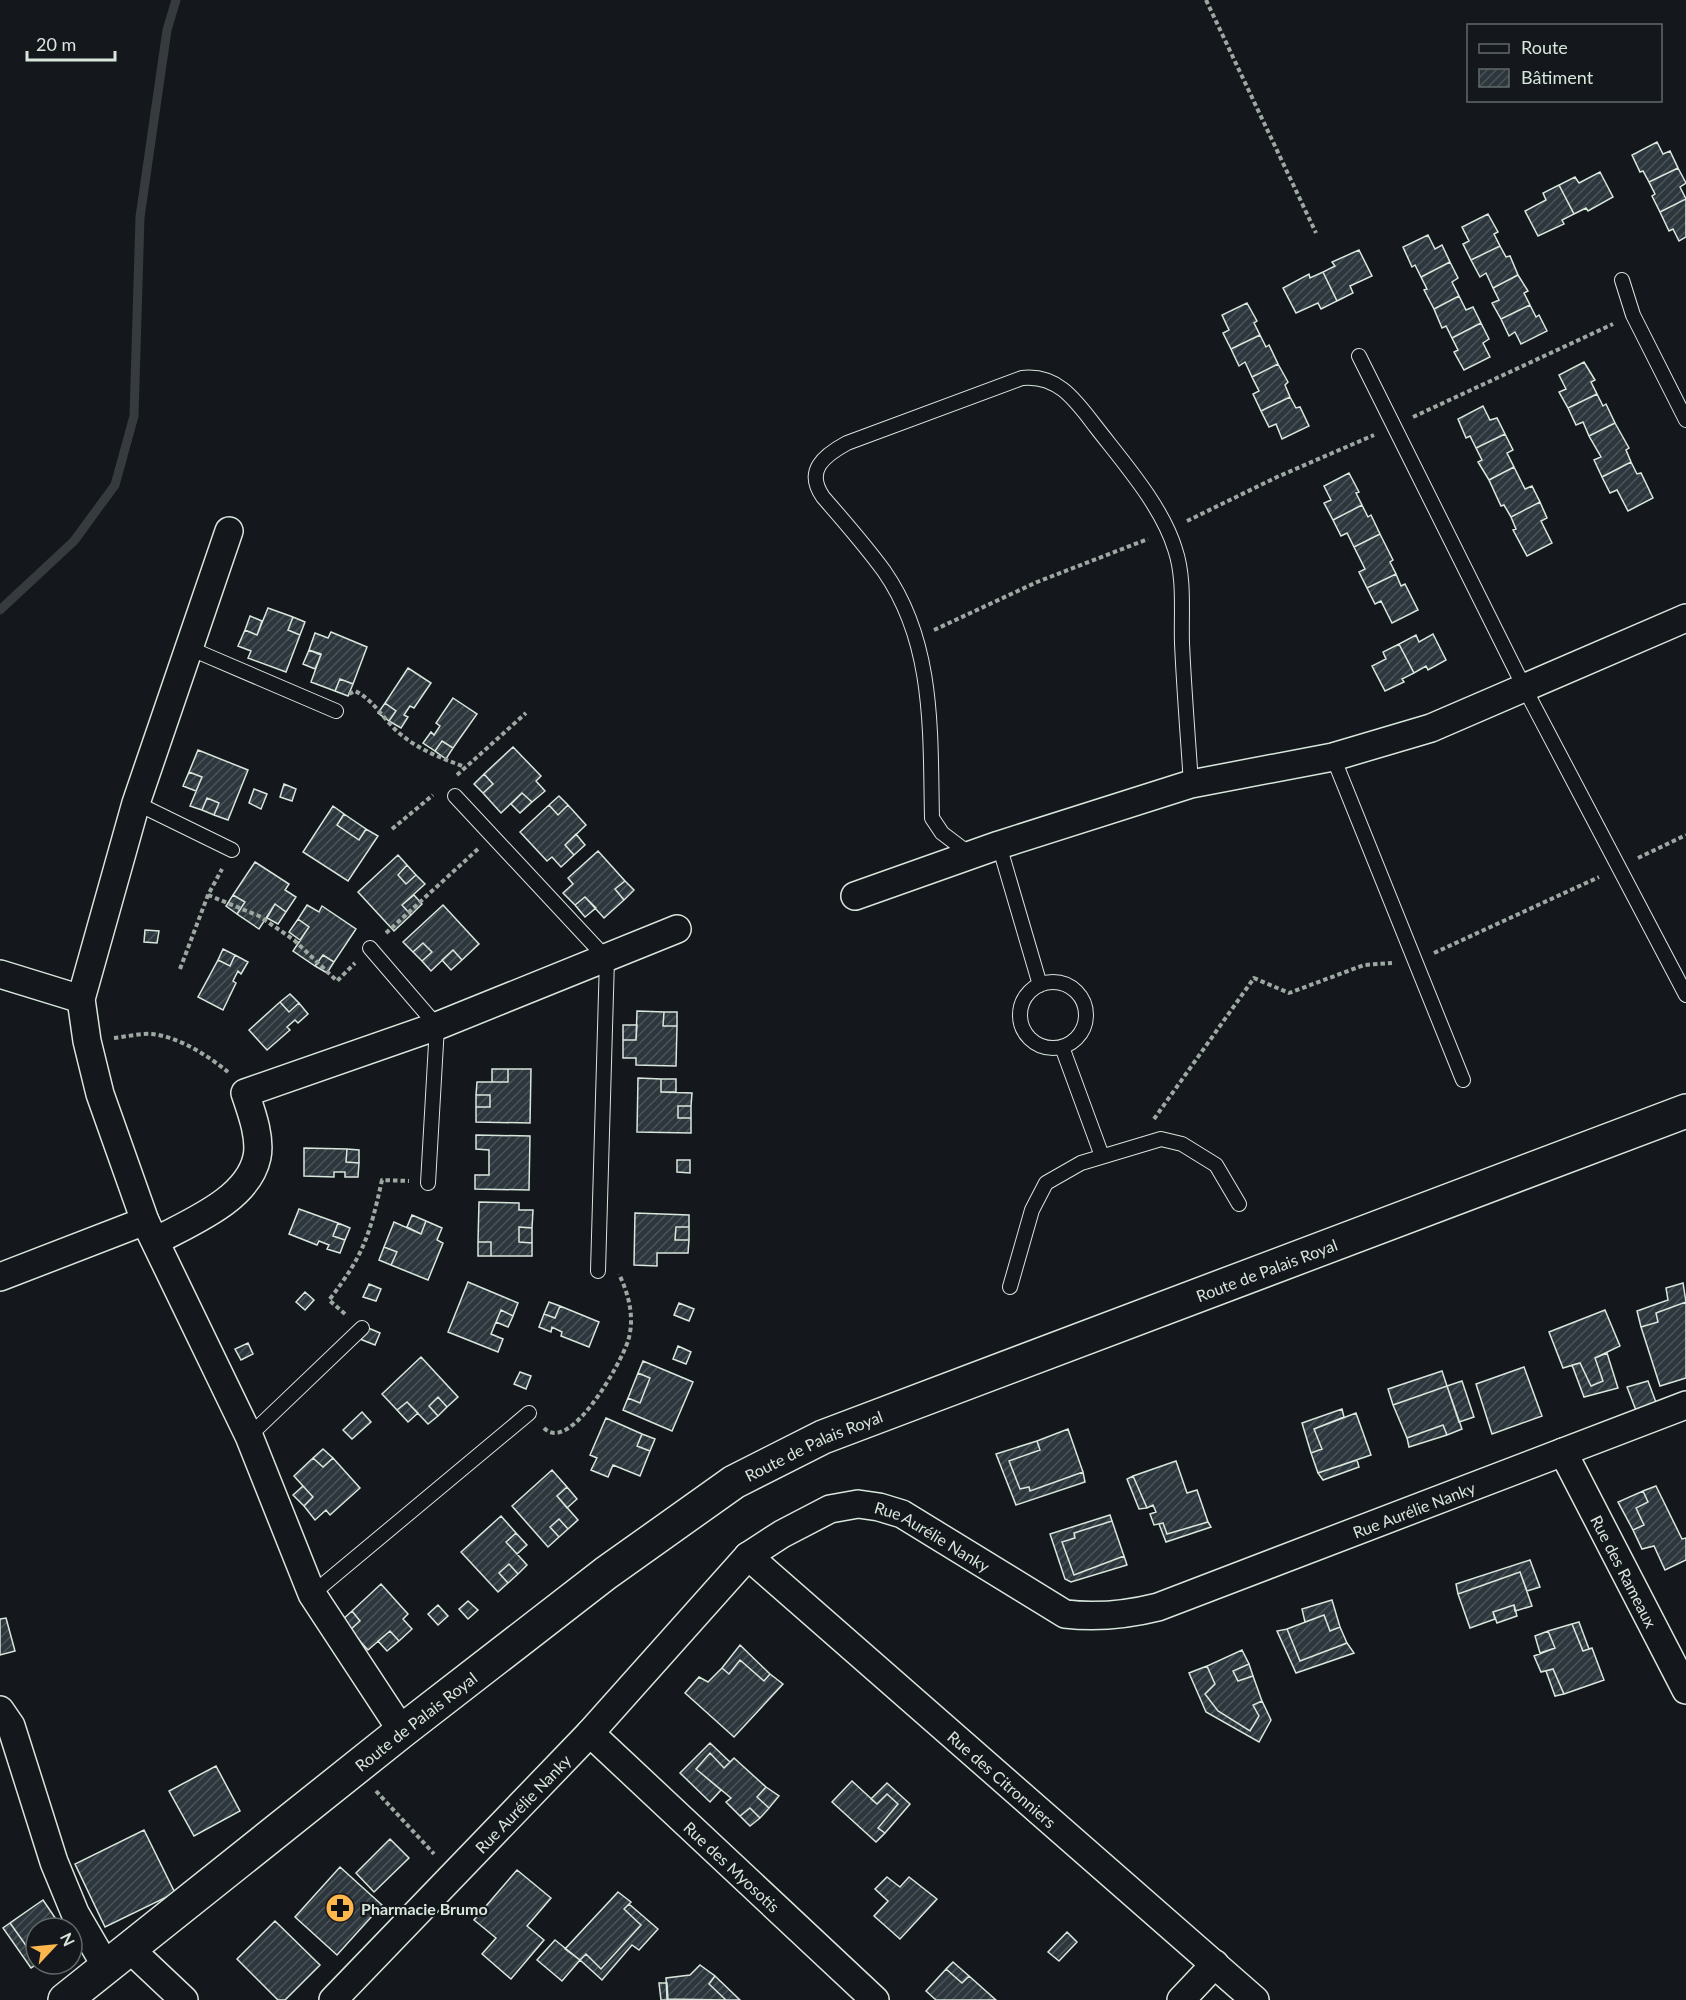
<svg xmlns="http://www.w3.org/2000/svg" width="1686" height="2000" font-family="Lato,sans-serif">
<style>
.lines{fill:none;stroke-linecap:round;stroke-linejoin:round}
.stream{stroke:#363b3e;stroke-width:9}
.building{fill:url(#building-hatch);stroke:#d8e6dc;stroke-width:1.5}
.lane-casing{stroke:#d8e6dc;stroke-width:16}
.street-casing{stroke:#d8e6dc;stroke-width:30}
.primary-casing{stroke:#d8e6dc;stroke-width:36}
.path{stroke:#9da8a2;stroke-width:4;stroke-dasharray:4.5 3;stroke-linecap:butt}
.lane{stroke:#14181c;stroke-width:14}
.street{stroke:#14181c;stroke-width:27}
.primary{stroke:#14181c;stroke-width:33}
.labels{text-anchor:middle;dominant-baseline:central;stroke-width:4.5;stroke-linejoin:round;paint-order:stroke}
.street-label{font-size:16px;fill:#d8e6dc;stroke:#14181c}
.poi-label{font-size:16px;font-weight:bold;fill:#d8e6dc;stroke:#14181c;text-anchor:start}
</style>
<defs>
<pattern id="building-hatch" width="6" height="6" patternUnits="userSpaceOnUse" patternTransform="scale(1.5)"><rect width="6" height="6" fill="#2c363c"/><path d="M-1 1l2-2M0 6l6-6M5 7l2-2" fill="none" stroke="#4a5358"/></pattern>
</defs>
<rect width="100%" height="100%" fill="#14181c"/>
<g class="lines">
<path class="stream" d="M0,610L74,541L115,485L134,416L140,217L167,30L176,0"/>
</g>
<path class="building" d="M1657,142L1663,154L1670,151L1678,168L1649,182L1643,171L1640,172L1632,155Z
M1678,168L1686,183L1680,187L1686,199L1660,212L1652,196L1655,194L1649,182Z
M1600,172L1613,197L1588,211L1586,208L1574,214L1559,185L1575,177L1579,183Z
M1559,185L1574,214L1562,220L1564,224L1538,236L1525,211L1546,200L1543,193Z
M1686,199V237L1679,241L1673,229L1669,231L1660,212Z
M1488,214L1498,232L1494,234L1500,246L1471,260L1463,244L1469,241L1462,227Z
M1428,235L1435,249L1442,245L1450,262L1421,277L1415,265L1412,267L1403,247Z
M1500,246L1506,257L1510,256L1518,275L1493,288L1486,273L1480,277L1471,260Z
M1359,250L1372,276L1350,286L1353,293L1337,301L1323,272L1335,266L1332,262Z
M1450,262L1458,278L1452,282L1459,296L1434,309L1424,290L1427,289L1421,277Z
M1323,272L1337,301L1321,309L1318,303L1296,313L1283,288L1309,274L1310,278Z
M1518,275L1528,291L1524,293L1530,305L1501,319L1492,303L1499,300L1493,288Z
M1459,296L1466,310L1473,307L1481,323L1452,338L1446,326L1442,328L1434,309Z
M1247,303L1257,321L1254,323L1260,335L1231,349L1223,333L1229,330L1222,315Z
M1530,305L1536,317L1539,315L1547,331L1521,344L1515,332L1509,336L1501,319Z
M1481,323L1489,339L1483,343L1490,357L1464,370L1454,352L1458,350L1452,338Z
M1260,335L1266,347L1269,345L1278,364L1252,377L1245,362L1239,366L1231,349Z
M1584,362L1595,380L1591,382L1597,394L1568,408L1559,392L1566,389L1559,375Z
M1278,364L1288,382L1285,385L1290,397L1261,411L1253,394L1259,391L1252,377Z
M1597,394L1603,406L1606,404L1615,423L1589,436L1583,422L1576,425L1568,408Z
M1290,397L1296,408L1300,407L1309,426L1282,439L1276,424L1269,427L1261,411Z
M1483,406L1490,420L1497,418L1505,434L1476,448L1470,436L1466,438L1458,419Z
M1615,423L1629,448L1626,450L1631,462L1602,477L1594,460L1601,457L1589,436Z
M1505,434L1513,450L1507,453L1514,467L1489,480L1478,462L1482,460L1476,448Z
M1631,462L1637,474L1641,473L1653,498L1628,511L1617,490L1610,493L1602,477Z
M1514,467L1525,489L1532,486L1540,502L1511,517L1504,505L1501,506L1489,480Z
M1349,473L1359,492L1356,493L1362,505L1333,520L1324,503L1331,500L1324,486Z
M1540,502L1547,518L1541,521L1552,543L1527,556L1513,530L1516,529L1511,517Z
M1362,505L1368,517L1371,515L1380,534L1354,547L1347,533L1341,536L1333,520Z
M1380,534L1393,560L1390,562L1396,574L1367,588L1359,572L1365,569L1354,547Z
M1396,574L1401,586L1405,584L1418,610L1392,623L1381,601L1375,604L1367,588Z
M268,608L293,617L288,630L300,635L286,672L248,658L251,651L238,646L245,630L257,635Z
M250,616L262,621L257,635L245,630Z
M293,617L305,622L300,635L288,630Z
M331,632L367,647L353,684L340,679L335,691L311,682L321,654L309,650L315,633L328,638Z
M1433,634L1446,660L1428,670L1426,666L1414,673L1399,644L1416,635L1419,642Z
M1399,644L1414,673L1402,679L1404,682L1385,691L1372,666L1386,659L1383,652Z
M309,650L321,655L315,669L303,664Z
M408,668L431,683L414,708L410,706L404,715L408,717L401,728L389,721L396,711L385,703Z
M340,679L353,684L348,696L335,691Z
M453,698L477,714L453,748L442,741L435,751L423,743L431,732L434,735L440,726L436,723Z
M385,703L396,711L389,721L378,713Z
M442,741L453,748L446,759L435,751Z
M513,747L541,776L536,781L545,791L532,802L522,793L501,813L483,793L493,784L484,774Z
M198,750L248,770L228,820L214,815L219,803L207,798L202,810L190,806L202,777L189,772Z
M189,772L202,777L196,791L183,786Z
M484,774L493,784L483,793L474,784Z
M284,784L296,789L292,801L280,797Z
M254,789L267,794L261,809L249,803Z
M522,793L532,802L520,813L511,804Z
M559,796L568,805L558,815L549,805Z
M207,798L219,803L214,815L202,810Z
M549,805L558,815L568,805L586,825L565,845L574,855L561,867L552,857L547,861L520,832Z
M333,806L344,814L337,825L359,840L366,829L378,836L348,881L303,852Z
M344,814L366,829L359,840L337,825Z
M576,834L585,845L574,855L565,845Z
M598,851L625,881L615,889L624,900L604,918L585,897L575,905L563,893L573,884L568,878Z
M398,855L407,865L398,875L406,884L416,875L425,884L402,905L411,915L394,931L358,892Z
M255,862L289,884L285,890L296,897L286,912L275,904L259,929L237,914L245,902L233,895Z
M407,865L416,875L406,884L398,875Z
M625,881L634,890L624,900L615,889Z
M233,895L245,902L237,914L226,906Z
M414,895L422,904L411,915L402,905Z
M585,897L596,908L585,917L575,905Z
M275,904L286,912L278,924L267,918Z
M307,905L319,912L322,906L356,929L334,962L323,955L315,966L293,951L309,927L298,919Z
M443,905L479,944L462,960L453,950L431,971L422,961L432,952L423,943L413,952L403,942Z
M298,919L309,927L300,940L289,932Z
M145,930L159,931L157,943L144,942Z
M423,943L432,952L422,961L413,952Z
M223,949L235,955L230,966L218,960Z
M453,950L462,960L451,970L442,960Z
M235,955L248,962L241,974L238,971L233,981L236,983L223,1010L198,997L218,960L230,966Z
M323,955L334,962L327,973L315,966Z
M290,994L299,1003L289,1012L280,1002Z
M280,1002L289,1012L299,1003L308,1014L298,1023L295,1020L287,1027L290,1030L267,1050L249,1030Z
M637,1011L664,1012L663,1026H677L676,1066L636,1065V1058H623V1040H636Z
M664,1012H677V1026H663Z
M623,1025H637L636,1040H623Z
M492,1069H508V1082H492Z
M508,1069H531L530,1123L476,1122V1107H490V1095H476L477,1082H508Z
M638,1078L661,1079V1092L692,1093L691,1106H678V1118H691V1133L637,1132Z
M661,1079H676V1092H661Z
M476,1095H490V1107H476Z
M678,1106H691V1118H678Z
M476,1135L530,1136L529,1190L475,1189V1175H489V1150L476,1149Z
M304,1148L347,1149L346,1162L359,1163L358,1177H345V1172H334V1177L304,1176Z
M347,1149L359,1150V1163L346,1162Z
M677,1160H690V1173L677,1172Z
M479,1202L519,1203V1210H533L532,1228L519,1227V1242L532,1243V1256H491V1242H478Z
M299,1209L338,1223L333,1236L345,1240L340,1253L327,1249L329,1245L319,1241L317,1245L289,1234Z
M635,1213L689,1215V1227H676L675,1240H689L688,1253H657V1266L634,1265Z
M412,1215L426,1221L421,1234L407,1227Z
M426,1221L442,1228L437,1240L443,1243L428,1280L391,1265L397,1252L384,1247L394,1222L421,1234Z
M338,1223L350,1228L345,1240L333,1236Z
M519,1227L532,1228V1243L519,1242Z
M676,1227H689V1240H675Z
M478,1242H491V1256H478Z
M384,1247L397,1252L391,1265L379,1260Z
M468,1282L518,1303L513,1316L501,1310L491,1334L503,1339L498,1352L448,1332Z
M1683,1283L1686,1302L1656,1313L1658,1322L1641,1327L1637,1311L1668,1300L1666,1288Z
M369,1284L381,1289L376,1301L363,1297Z
M305,1292L314,1300L305,1310L296,1302Z
M549,1302L560,1306L555,1318L544,1314Z
M1686,1302V1378L1660,1386L1641,1327L1658,1322L1656,1313Z
M679,1303L694,1309L689,1321L674,1315Z
M560,1306L599,1322L589,1347L561,1336L562,1332L552,1327L551,1332L539,1327L544,1314L555,1318Z
M501,1310L513,1316L508,1327L496,1322Z
M1605,1310L1620,1346L1595,1358L1603,1381L1591,1386L1580,1363L1563,1368L1549,1332Z
M366,1327L380,1333L375,1345L360,1339Z
M248,1343L253,1354L241,1360L235,1349Z
M678,1346L691,1352L686,1364L673,1359Z
M1607,1353L1618,1388L1584,1397L1572,1365L1580,1363L1591,1386L1603,1381L1595,1358Z
M421,1357L458,1397L447,1407L438,1397L429,1406L438,1416L428,1424L407,1402L397,1410L382,1394Z
M643,1361L693,1382L672,1431L623,1410L628,1398L640,1403L650,1378L638,1373Z
M1524,1367L1542,1416L1492,1434L1476,1384Z
M1442,1371L1447,1386L1393,1405L1388,1389Z
M520,1372L531,1376L526,1389L514,1384Z
M638,1373L650,1378L640,1403L628,1398Z
M1462,1381L1474,1417L1459,1422L1447,1386Z
M1648,1381L1657,1405L1637,1413L1627,1387Z
M1447,1386L1462,1429L1447,1435L1443,1425L1407,1438L1393,1405Z
M438,1397L447,1407L438,1416L429,1406Z
M407,1402L418,1413L408,1422L397,1410Z
M1342,1409L1344,1417L1314,1429L1322,1449L1311,1453L1302,1423Z
M362,1412L371,1422L352,1439L343,1430Z
M1356,1413L1371,1455L1318,1473L1311,1453L1322,1449L1314,1429Z
M606,1418L642,1434L637,1446L650,1451L640,1476L613,1465L608,1477L591,1470L597,1458L590,1455Z
M1443,1425L1447,1435L1409,1447L1407,1438Z
M1068,1429L1083,1472L1030,1491L1029,1487L1020,1489L1009,1461L1040,1450L1037,1441Z
M642,1434L655,1439L650,1451L637,1446Z
M1037,1441L1040,1450L1009,1461L1020,1489L1029,1487L1030,1491L1083,1472L1085,1482L1016,1505L996,1454Z
M323,1449L333,1458L323,1467L313,1458Z
M313,1458L323,1467L333,1458L360,1488L330,1515L326,1510L315,1520L304,1506L313,1497L294,1476Z
M1357,1460L1359,1467L1323,1480L1318,1473Z
M1176,1461L1187,1493L1197,1490L1208,1522L1167,1534L1163,1523L1154,1525L1150,1514L1156,1512L1153,1505L1147,1508L1133,1476Z
M552,1470L567,1487L557,1496L578,1520L568,1529L559,1519L550,1527L559,1537L548,1547L512,1506Z
M1133,1476L1147,1508L1139,1509L1127,1479Z
M303,1486L313,1497L304,1506L293,1495Z
M1656,1486L1682,1539L1686,1538V1560L1665,1570L1654,1546L1642,1549L1633,1530L1644,1525L1636,1508L1648,1502L1643,1491Z
M567,1487L577,1499L567,1508L557,1496Z
M1643,1491L1648,1502L1636,1508L1644,1525L1633,1530L1618,1502Z
M1110,1515L1112,1521L1074,1533L1075,1538L1062,1542L1074,1575L1124,1556L1127,1565L1071,1582L1065,1579L1050,1534Z
M501,1516L516,1533L506,1542L527,1565L518,1574L509,1564L499,1573L508,1583L498,1592L461,1552Z
M559,1519L568,1529L559,1537L550,1527Z
M1112,1521L1124,1556L1074,1575L1062,1542L1075,1538L1074,1533Z
M1208,1522L1211,1527L1166,1542L1159,1524L1163,1523L1167,1534Z
M516,1533L527,1545L517,1554L506,1542Z
M1530,1560L1540,1587L1527,1591L1520,1572L1458,1594L1456,1584Z
M509,1564L518,1574L508,1583L499,1573Z
M1520,1572L1532,1606L1515,1611L1514,1605L1493,1612L1495,1619L1470,1628L1458,1594Z
M381,1584L408,1614L403,1619L412,1629L399,1641L390,1631L368,1650L350,1630L360,1621L352,1611Z
M1332,1600L1340,1627L1330,1631L1324,1615L1305,1622L1302,1609Z
M468,1601L478,1610L468,1619L459,1609Z
M438,1605L448,1616L438,1625L428,1614Z
M1514,1605L1517,1616L1497,1623L1493,1612Z
M352,1611L360,1621L350,1630L341,1621Z
M1324,1615L1330,1631L1340,1627L1347,1643L1300,1661L1287,1629Z
M6,1618L15,1651L0,1655V1619Z
M1579,1622L1589,1649L1583,1651L1572,1624Z
M1572,1624L1583,1651L1592,1648L1604,1680L1564,1694L1553,1669L1541,1672L1534,1656L1555,1648L1548,1631Z
M1287,1629L1300,1661L1347,1643L1354,1653L1296,1673L1277,1631Z
M390,1631L399,1641L387,1651L378,1641Z
M1548,1631L1555,1648L1540,1653L1535,1636Z
M740,1645L770,1674L764,1681L740,1660L729,1674L722,1668Z
M1242,1650L1249,1664L1233,1671L1238,1681L1253,1676L1262,1701L1253,1705L1259,1716L1250,1731L1218,1711L1205,1694L1215,1684L1207,1666Z
M740,1660L764,1681L770,1674L783,1684L734,1737L685,1693L699,1677L708,1682L722,1668L729,1674Z
M1249,1664L1253,1676L1238,1681L1233,1671Z
M1207,1666L1215,1684L1205,1694L1218,1711L1250,1731L1259,1716L1253,1705L1262,1701L1271,1720L1259,1742L1206,1712L1189,1673Z
M1553,1669L1564,1694L1555,1696L1546,1671Z
M710,1743L730,1762L724,1768L710,1753L696,1769L721,1790L710,1802L680,1773Z
M710,1753L724,1768L734,1758L766,1787L757,1797L769,1808L760,1818L750,1808L740,1816L726,1802L731,1798L696,1769Z
M216,1766L240,1811L194,1836L169,1791Z
M852,1781L877,1804L887,1794L898,1804L878,1828L885,1833L876,1842L832,1802Z
M887,1783L910,1804L885,1833L878,1828L898,1804L887,1794L877,1804L871,1799Z
M766,1787L779,1796L769,1808L757,1797Z
M750,1808L760,1818L750,1826L740,1816Z
M144,1830L175,1893L105,1927L75,1864Z
M390,1839L409,1858L374,1892L356,1873Z
M340,1867L382,1905L337,1955L295,1917Z
M517,1870L551,1898L527,1926L544,1940L511,1979L482,1954L496,1938L474,1920Z
M887,1877L900,1887L909,1877L937,1899L900,1939L874,1916L888,1901L875,1889Z
M618,1892L631,1902L624,1909L641,1925L601,1969L586,1954L580,1960L565,1949Z
M43,1900L62,1928H36V1951L32,1954L10,1923Z
M629,1904L658,1929L639,1950L632,1945L602,1980L580,1960L586,1954L601,1969L641,1925L624,1909Z
M275,1921L320,1965L285,2000H278L237,1959Z
M10,1923L32,1954L36,1951L37,1964L31,1968L3,1928Z
M1067,1932L1077,1942L1059,1961L1048,1952Z
M555,1940L580,1960L562,1981L537,1960Z
M953,1962L969,1976L962,1983L946,1969Z
M700,1965L715,1976L709,1984L726,2000L667,1999L666,1978L690,1975Z
M946,1969L962,1983L969,1976L996,2000H936L926,1991Z
M715,1976L740,2000H726L709,1984Z
M659,1983H667L668,2000H661Z"/>
<g class="lines">
<g class="lane-casing">
<path id="lane" d="M1622,280L1633,315L1686,420
M1359,356L1525,689L1686,995
M189,648L336,711
M1333,757L1463,1080
M455,796L607,959L598,1271
M136,803L232,850
M999,845L1040,985
M971,855L942,833L932,818C930,733 935,644 884,571C865,545 844,521 823,497C805,471 823,456 847,443L1022,378C1058,374 1076,401 1096,427C1123,462 1162,506 1175,549C1185,578 1181,613 1182,643C1184,690 1188,737 1191,784
M370,948L437,1026L428,1183
M1020 1015a33 33 0 1 1 66 0a33 33 0 1 1-66 0Z
M1062,1047L1102,1156
M1010,1287L1032,1210L1046,1183L1081,1163L1161,1139L1182,1144L1216,1165L1239,1204
M249,1436L362,1328
M312,1594L529,1413"/>
</g>
<g class="street-casing">
<g id="street">
<path d="M229,531L136,803L81,999L87,1041L100,1094L145,1221L249,1436L312,1594L402,1731"/>
<path d="M855,896L999,845L1191,784L1333,757L1431,728L1686,618"/>
<path d="M0,974L81,999"/>
<path d="M156,1241C190,1222 248,1200 257,1157C261,1137 251,1111 245,1093L437,1026L677,929"/>
<path d="M0,1277L145,1221"/>
<path id="s1" d="M1563,1452L1686,1690"/>
<path id="s2" d="M748,1556L1255,2000"/>
<path d="M0,1710L11,1726L54,1862L75,1913L107,1968"/>
<path id="s3" d="M590,1733L875,2000"/>
<path d="M131,1950L184,2000"/>
<path id="s4" d="M333,2000L590,1733L748,1556L782,1534L830,1509L858,1504L879,1507L902,1514L1065,1614C1098,1618 1126,1615 1158,1607L1686,1405"/>
<path d="M1181,2000L1215,1964"/>
</g>
</g>
<g class="primary-casing">
<g id="primary">
<path id="s5" d="M65,2000L402,1731L606,1573L734,1482L823,1437L1686,1111"/>
</g>
</g>
<path class="path" d="M1206,0L1316,233
M1413,417L1613,324
M1187,521L1277,477L1374,435
M934,630L1037,582L1148,539
M349,694L355,691C373,699 384,720 399,733C419,750 441,758 465,767
M457,775L526,713
M392,829L433,795
M1638,858L1686,835
M208,895L259,916L294,940L337,981L355,963
M386,933L478,849
M1434,953L1599,877
M180,969L208,895L222,869
M114,1038C125,1037 140,1033 152,1034C179,1037 207,1055 228,1072
M1154,1119L1254,978L1289,993L1364,965L1392,963
M345,1314L329,1300C364,1255 370,1234 382,1180L409,1181
M544,1428C570,1455 621,1363 628,1341C635,1318 629,1295 619,1274
M376,1791L434,1854"/>
<use href="#lane" class="lane"/>
<use href="#street" class="street"/>
<use href="#primary" class="primary"/>
</g>
<defs>
<g id="pharmacy-disc" transform="scale(1.5)"><circle r="9.5" fill="#ffb74d" stroke="#14181c"/><path d="M-2-6h4v4h4v4h-4v4h-4v-4h-4v-4h4Z" fill="#111"/></g>
</defs>
<g fill-rule="evenodd">
<use href="#pharmacy-disc" x="340" y="1908"/>
</g>
<g class="labels">
<g class="street-label">
<text stroke="none"><textPath href="#s5" startOffset="1420">Route de Palais Royal</textPath></text>
<text stroke="none"><textPath href="#s5" startOffset="934">Route de Palais Royal</textPath></text>
<text stroke="none"><textPath href="#s4" startOffset="1335">Rue Aurélie Nanky</textPath></text>
<text stroke="none"><textPath href="#s4" startOffset="813">Rue Aurélie Nanky</textPath></text>
<text stroke="none"><textPath href="#s1" startOffset="134">Rue des Rameaux</textPath></text>
<text stroke="none"><textPath href="#s5" startOffset="448">Route de Palais Royal</textPath></text>
<text stroke="none"><textPath href="#s2" startOffset="338">Rue des Citronniers</textPath></text>
<text stroke="none"><textPath href="#s4" startOffset="273">Rue Aurélie Nanky</textPath></text>
<text stroke="none"><textPath href="#s3" startOffset="195">Rue des Myosotis</textPath></text>
</g>
<g class="poi-label">
<text x="361" y="1908">Pharmacie Brumo</text>
</g>
</g>
<rect x="1467" y="24" width="195" height="78" fill="#14181c" stroke="#626a69" stroke-width="1.5"/>
<rect x="1479" y="44" width="30" height="9" fill="#14181c" stroke="#626a69" stroke-width="1.5"/>
<text x="1521" y="54" font-size="18" fill="#d8e6dc">Route</text>
<rect x="1479" y="69" width="30" height="18" fill="url(#building-hatch)" stroke="#626a69" stroke-width="1.5"/>
<text x="1521" y="84" font-size="18" fill="#d8e6dc">Bâtiment</text>
<g transform="translate(54 1946) rotate(64)"><circle r="28" fill="#14181c" stroke="#626a69" stroke-width="1.5"/>
<path d="M0-4.5L10 22L0 15L-10 22Z" fill="#ffb74d"/>
<text y="-9" font-size="16" font-weight="bold" text-anchor="middle" fill="#d8e6dc">N</text>
</g>
<path d="M27 51v9h88v-9" fill="none" stroke="#d8e6dc" stroke-width="3"/>
<text x="36" y="51" font-size="18" fill="#d8e6dc" stroke="#14181c" stroke-width="4.5" paint-order="stroke">20 m</text>
</svg>
